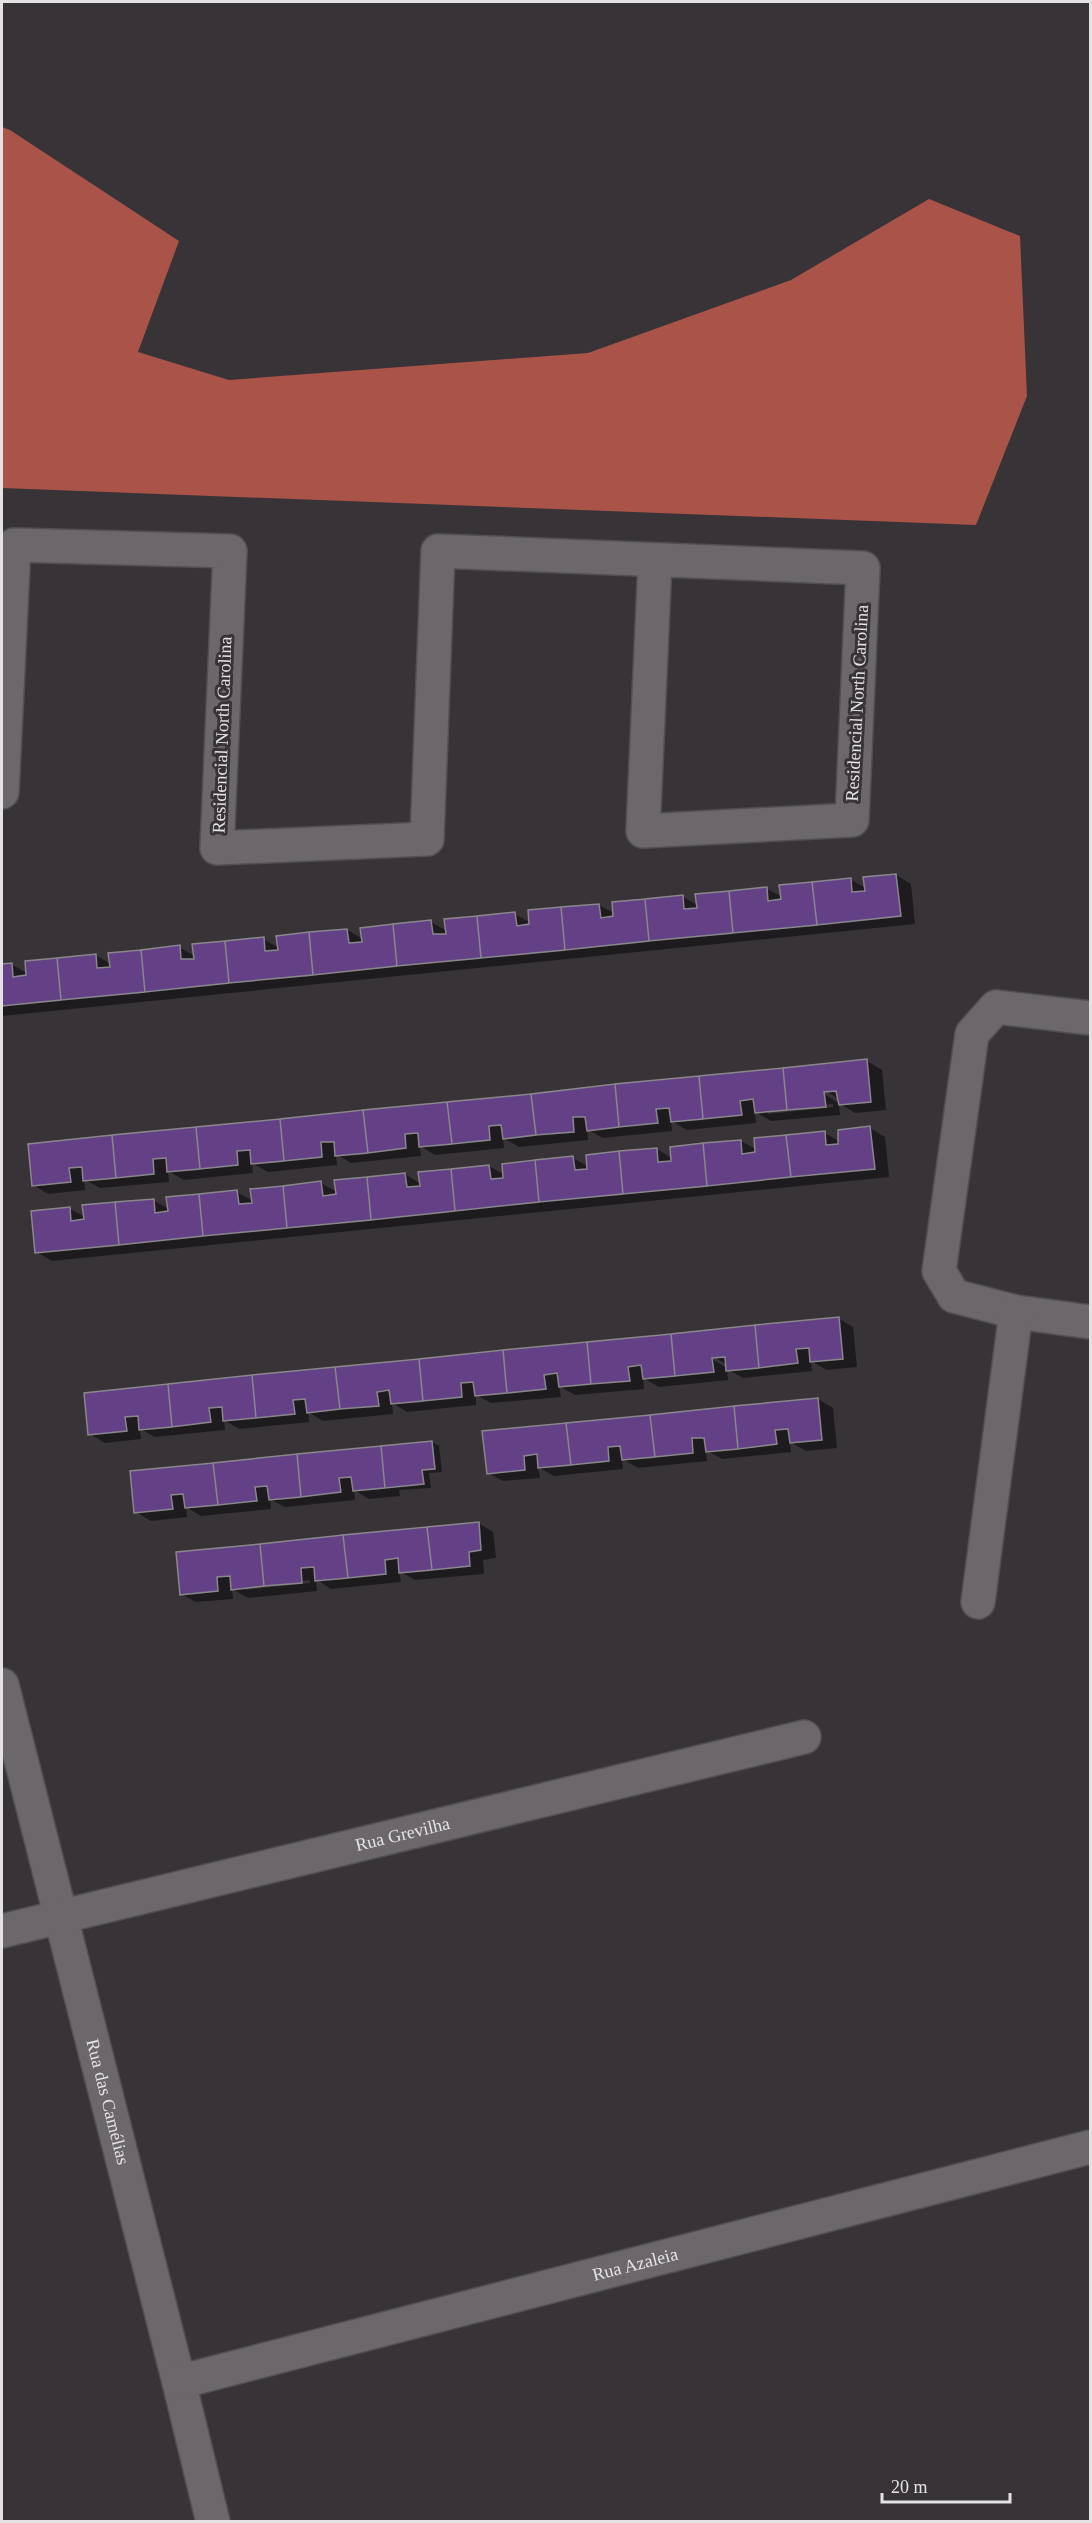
<svg xmlns="http://www.w3.org/2000/svg" width="1092" height="2523" font-family="'Times New Roman',serif">
<style>
.forest{fill:#a95349}
.shadow{fill:#0007;fill-rule:evenodd}
.building{fill:#644187;stroke:#89878c;stroke-width:1.5}
.lines{fill:none;stroke-linecap:round;stroke-linejoin:round}
.street-casing{stroke:#524f51;stroke-width:36}
.street{stroke:#6c676b;stroke-width:33}
.labels{text-anchor:middle;dominant-baseline:central;stroke-width:6;stroke-linejoin:round;paint-order:stroke}
.street-label{font-size:18px;fill:#e5e2e4;stroke:#383337}
</style>
<rect width="100%" height="100%" fill="#383337"/>
<path class="forest" d="M2,127L10,130L179,241L138,352L229,380L588,353L791,280L929,199L1020,236L1027,396L976,525L2,488Z"/>
<path class="shadow" d="M896,875L911,884L915,924L2,1016V965L11,964L27,973L95,955L111,964L179,947L195,956L263,939L279,948L347,930L363,939L431,922L447,931L515,914L531,923L599,905L615,914L683,897L699,906L767,889L782,897L851,880L866,888Z
M867,1061L882,1070L886,1110L855,1113L839,1103L840,1115L771,1121L755,1112L756,1123L687,1130L671,1121L672,1131L603,1138L587,1129L588,1140L519,1147L503,1138L504,1148L435,1155L420,1146L421,1156L351,1163L336,1154L337,1165L268,1172L252,1163L253,1173L184,1180L168,1171L169,1182L100,1188L84,1179L85,1190L48,1194L33,1185L29,1145ZM819,1087L839,1099V1103L817,1090ZM833,1104V1107L768,1114V1111Z
M870,1128L885,1137L889,1177L52,1261L37,1252L70,1209L85,1217L153,1200L169,1209L237,1192L253,1201L321,1183L337,1192L405,1174L421,1184L489,1166L505,1175L573,1158L589,1167L657,1149L673,1159L741,1141L757,1150L825,1133L840,1142Z
M838,1318L853,1327L857,1367L827,1370L811,1361L812,1371L743,1378L727,1369L728,1380L659,1387L643,1378L644,1389L575,1395L559,1386L561,1397L491,1403L476,1395V1405L407,1412L392,1403L393,1414L323,1421L308,1412L309,1422L239,1429L224,1420L225,1430L155,1437L140,1429L141,1439L105,1443L90,1434L86,1394ZM706,1352L727,1365V1368L705,1355Z
M818,1399L833,1408L837,1448L806,1451L790,1442L791,1452L722,1459L706,1450L707,1461L638,1468L622,1459L623,1469L554,1476L538,1467L540,1478L503,1481L488,1473L484,1433Z
M432,1442L439,1446L442,1472L429,1473L431,1488L399,1490L400,1496L369,1499L354,1490L355,1500L285,1507L270,1499L271,1509L201,1516L186,1507L187,1517L151,1521L136,1512L132,1472Z
M478,1523L493,1532L496,1558L483,1560L484,1574L415,1580L399,1571L401,1582L331,1589L316,1579L317,1591L248,1598L232,1589L233,1599L196,1602L181,1594L177,1553ZM310,1580V1583L245,1590V1587Z"/>
<path class="building" d="M896,874L901,916L817,925L812,882L851,878L852,892L865,891L863,877Z
M812,882L817,925L733,933L729,891L767,887L768,901L781,899L779,885Z
M729,891L733,933L649,941L645,899L683,895L684,909L697,908L695,894Z
M645,899L649,941L565,950L561,907L599,904L601,918L613,916L612,902Z
M561,907L565,950L481,958L477,916L515,912L517,926L529,924L528,910Z
M477,916L481,958L397,966L393,924L431,920L433,934H446L444,919Z
M393,924L397,966L313,975L309,932L347,929L349,943L362,942L360,928Z
M309,932L313,975L229,983L225,941L264,937L265,951L278,950L276,936Z
M225,941L229,983L145,992L141,950L180,945L181,959H194L192,944Z
M141,950L145,992L61,1000L57,958L96,954L97,968L110,967L108,953Z
M57,958L61,1000L2,1006V964L12,963L13,977L26,975L25,961Z
M867,1059L871,1102L839,1105L836,1091L824,1092L826,1107L787,1110L783,1068Z
M783,1068L787,1110L755,1113L753,1099L740,1101L742,1115L703,1119L699,1076Z
M699,1076L703,1119L671,1122L669,1108L656,1109L658,1123L619,1127L615,1084Z
M615,1084L619,1127L587,1131L585,1117H573L574,1132L536,1135L531,1094Z
M531,1094L536,1135L503,1139L501,1125L489,1126L490,1140L452,1144L447,1102Z
M447,1102L452,1144L419,1147L418,1133L405,1134L406,1148L368,1153L363,1110Z
M363,1110L368,1153L335,1156L334,1142H321L322,1157L284,1161L280,1119Z
M280,1119L284,1161L251,1164L250,1150L237,1151L238,1165L200,1169L196,1127Z
M870,1126L875,1169L791,1177L786,1135L825,1131L826,1145L838,1144V1130Z
M196,1127L200,1169L167,1172L166,1158L153,1159L154,1174L116,1178L112,1135Z
M112,1135L116,1178L83,1181L82,1167L69,1168L71,1182L32,1186L28,1144Z
M786,1135L791,1177L707,1186L703,1143L741,1140L742,1154L755,1152L754,1138Z
M703,1143L707,1186L623,1194L619,1151L657,1148L658,1162L671,1161L670,1147Z
M619,1151L623,1194L539,1202L535,1160L573,1156L575,1170L587,1169L586,1155Z
M535,1160L539,1202L455,1211L451,1169L489,1165L491,1179L503,1178L502,1164Z
M451,1169L455,1211L371,1220L367,1177L405,1173L407,1187L420,1186L418,1172Z
M367,1177L371,1220L287,1228L283,1186L321,1181L323,1196L336,1194L334,1180Z
M283,1186L287,1228L203,1236L199,1194L237,1190L239,1204L252,1203L250,1189Z
M199,1194L203,1236L119,1245L115,1202L154,1199L155,1213L168,1211L166,1197Z
M115,1202L119,1245L35,1253L31,1211L70,1207L71,1221L84,1219L82,1205Z
M839,1317L843,1359L810,1362L809,1348L796,1349L798,1363L759,1368L755,1325Z
M755,1325L759,1368L726,1371L725,1357L712,1358L714,1372L675,1376L671,1334Z
M671,1334L675,1376L643,1379L641,1365L628,1367L630,1381L591,1384L587,1342Z
M587,1342L591,1384L559,1387L557,1373L544,1375L546,1389L507,1393L503,1350Z
M503,1350L507,1393L475,1396L473,1382L461,1383L462,1397L423,1401L419,1359Z
M419,1359L423,1401L391,1404L389,1390L377,1392L379,1406L340,1409L335,1367Z
M335,1367L340,1409L307,1413L305,1399L293,1400L295,1414L256,1418L252,1375Z
M252,1375L256,1418L223,1421L222,1407L209,1408L211,1422L172,1427L168,1384Z
M168,1384L172,1427L139,1430L138,1416L125,1417L127,1431L88,1435L84,1393Z
M818,1398L822,1440L790,1443L788,1429L775,1430L777,1444L738,1449L734,1406Z
M734,1406L738,1449L706,1452L704,1438H692L693,1453L655,1457L650,1415Z
M650,1415L655,1457L622,1460L620,1446L608,1447L609,1461L571,1465L566,1423Z
M566,1423L571,1465L538,1468L537,1454L524,1456L525,1470L487,1474L482,1431Z
M432,1441L435,1469L422,1470L424,1484L385,1488L381,1446Z
M381,1446L385,1488L353,1491L351,1477L339,1478L341,1492L301,1497L297,1454Z
M297,1454L301,1497L269,1500L267,1486L255,1487L257,1501L218,1505L213,1463Z
M213,1463L218,1505L185,1508L183,1494L171,1495L173,1509L134,1513L130,1471Z
M479,1522L481,1550L469,1552L470,1566L432,1570L427,1527Z
M427,1527L432,1570L399,1573L398,1558L385,1560L386,1574L348,1578L343,1535Z
M343,1535L348,1578L315,1581L314,1567L301,1568L302,1583L264,1586L260,1544Z
M260,1544L264,1586L231,1590L230,1576L217,1577L218,1591L180,1595L176,1552Z"/>
<g class="lines">
<g class="street-casing">
<g id="street">
<path d="M2,792L14,545L230,551L217,848L427,839L438,551L863,568L852,820L643,831L655,561"/>
<path d="M1090,1018L996,1007L972,1034L939,1271L954,1296L1016,1312L1090,1322"/>
<path d="M978,1602L1016,1312"/>
<path id="s1" d="M2,1685L179,2382L213,2522"/>
<path id="s2" d="M2,1931L804,1737"/>
<path id="s3" d="M179,2382L1090,2147"/>
</g>
</g>
<use href="#street" class="street"/>
</g>
<g class="labels">
<g class="street-label">
<text transform="translate(857 703) rotate(-87)">Residencial North Carolina</text>
<text transform="translate(222 735) rotate(-88)">Residencial North Carolina</text>
<text stroke="none"><textPath href="#s2" startOffset="412">Rua Grevilha</textPath></text>
<text stroke="none"><textPath href="#s1" startOffset="430">Rua das Camélias</textPath></text>
<text stroke="none"><textPath href="#s3" startOffset="471">Rua Azaleia</textPath></text>
</g>
</g>
<rect width="1092" height="2523" fill="none" stroke="#e5e2e4" stroke-width="6"/>
<path d="M882 2493v9h128v-9" fill="none" stroke="#e5e2e4" stroke-width="3"/>
<text x="891" y="2493" font-size="18" fill="#e5e2e4" stroke="#383337" stroke-width="4.5" paint-order="stroke">20 m</text>
</svg>
